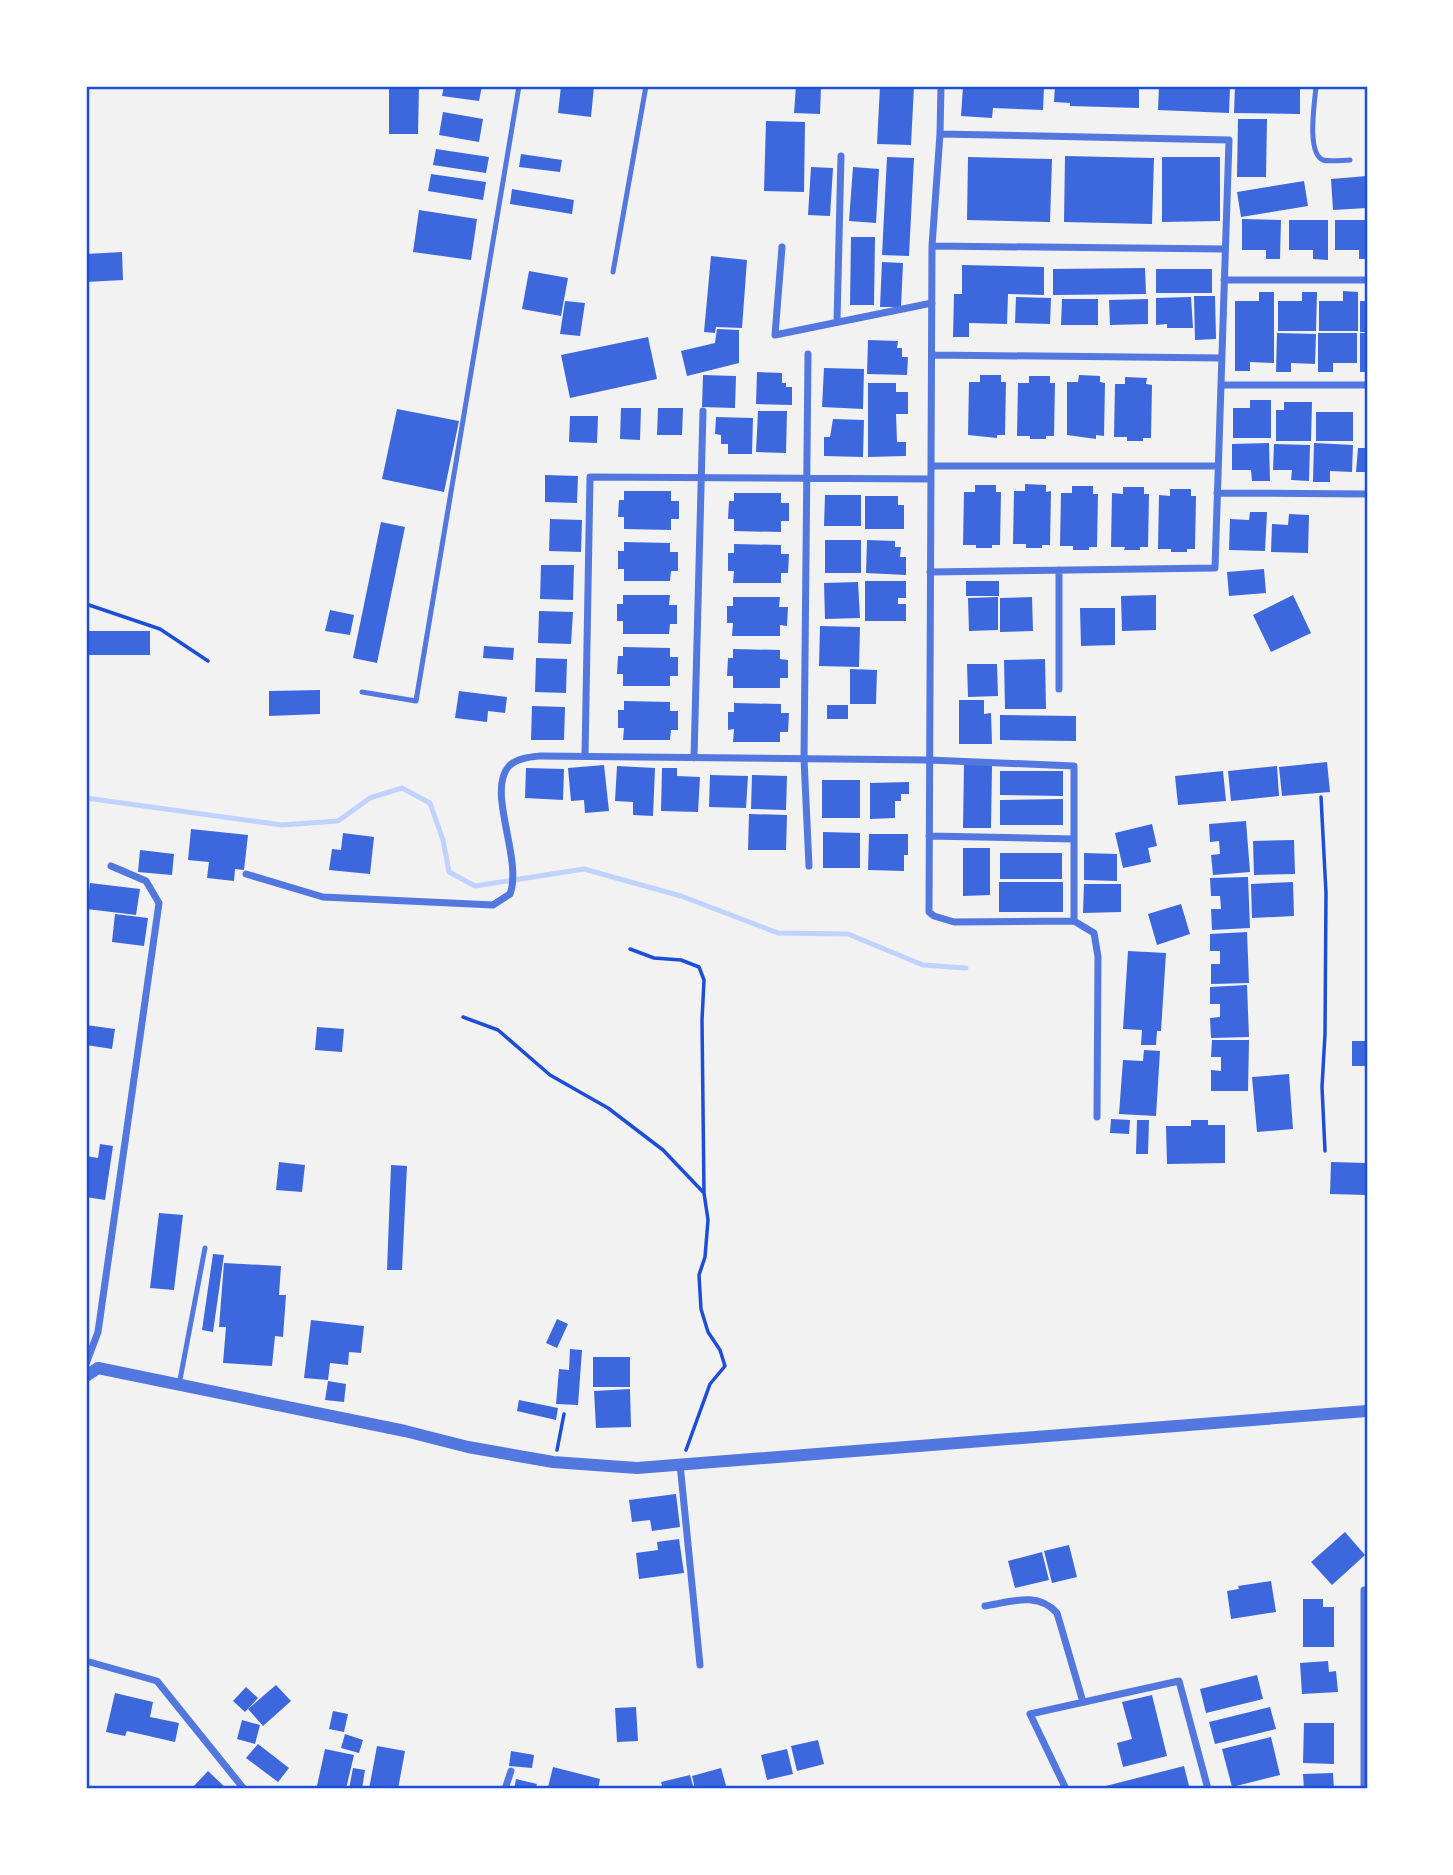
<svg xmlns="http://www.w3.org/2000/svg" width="1453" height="1875" font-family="Cabin,sans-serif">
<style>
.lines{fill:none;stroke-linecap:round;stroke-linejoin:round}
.stream{stroke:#bfd3fe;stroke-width:5}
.building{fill:#3d67dc}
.path{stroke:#1d4ed8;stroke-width:3.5}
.service{stroke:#5277de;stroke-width:5}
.minor{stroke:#5277de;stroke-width:7}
.tertiary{stroke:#5277de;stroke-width:12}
.neatline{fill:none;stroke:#1d4ed8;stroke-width:2.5}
</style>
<rect width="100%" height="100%" fill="#f2f2f2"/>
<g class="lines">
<path class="stream" d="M86,798L282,825L338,821L370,798L402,788L430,803L443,840L449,872L475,886L584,869L681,896L778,933L848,934L923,965L966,968"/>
</g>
<path class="building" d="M389,86H419L418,134H389Z
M444,86H482L479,101L442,96Z
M561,86H594L591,117L558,113Z
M796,86H821L820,114L794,113Z
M880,86H914L911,145L877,144Z
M963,86H1044L1043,110L993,108L992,118L961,116Z
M1055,86H1139V108L1070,106V103L1054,102Z
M1159,86H1230L1229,113L1158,110Z
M1235,86H1300V114L1234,113Z
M443,112L483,119L479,142L439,135Z
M1238,119H1267L1266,177H1237Z
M766,121L805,122L804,192L764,191Z
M436,149L489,157L486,173L433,165Z
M521,154L562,160L560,172L519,167Z
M1065,156L1154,158L1152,224L1064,222Z
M887,157L914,158L909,256L882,255Z
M968,157L1052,159L1050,222L967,220Z
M1162,157H1220V221L1162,222Z
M811,167L833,168L830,216L808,215Z
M853,167L879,169L876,223L849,221Z
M431,174L486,182L483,200L428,191Z
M1367,176V208L1333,210L1331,179Z
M1304,181L1308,206L1241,217L1237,192Z
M512,189L574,200L572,214L510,204Z
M419,210L477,219L471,260L413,252Z
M1242,219L1281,220L1280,259H1266V250H1242Z
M1289,220H1328V260L1313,259V250H1289Z
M1335,220H1367V259H1359V250H1335Z
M851,237H875L874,305H850Z
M122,252L123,280L86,282V254Z
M711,256L747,260L742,328L716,327L715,333L704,332Z
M882,262L903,263L901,307H880Z
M962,265L1044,267V295L1008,294L1007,324L969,323V337H953L954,294H962Z
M1145,268L1146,294L1053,295V269Z
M1156,269H1212V293H1156Z
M529,271L568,278L561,316L522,309Z
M1343,291L1358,292V331H1319V301H1343Z
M1259,292H1274V363L1250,362V371H1235V301H1259Z
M1302,292H1317L1316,331H1278V301H1302Z
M1194,296H1215L1216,339L1195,340Z
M1016,297L1051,298L1050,324L1015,323Z
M1191,297L1193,328H1167V324L1156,325V298Z
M1062,299H1098V325H1061Z
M1148,299V324L1110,325L1109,300Z
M565,301L585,303L580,336L560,334Z
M1360,301H1367V332H1360Z
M717,329L739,330V363L687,376L681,351L715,343Z
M1277,333L1316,334L1315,364L1291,363V372H1276Z
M1318,333H1357V363H1333V372H1318Z
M1360,333H1367V372H1360Z
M648,337L657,379L570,398L561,355Z
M868,340L898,341L897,348H902V357H908L907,375L867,374Z
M824,368L864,369L863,409L822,407Z
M757,372L782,373V383H786V387H792V405L756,404Z
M703,375L736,376L735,408L702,407Z
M980,375H1001V382H1006L1005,435H997V438L968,435L969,382H980Z
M1079,375L1100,376V382L1105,383L1104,436L1096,435V439L1067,435V382H1078Z
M1029,376H1050V383H1055L1054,436H1046V439H1030V436H1017L1018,383H1029Z
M1125,377L1147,378L1146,384L1152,385L1151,438H1143V441H1127V437H1114L1115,384H1125Z
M868,383H896V392H908V414H896L897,442H906V456L868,457Z
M1250,400H1271V438H1233V408H1250Z
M1284,402H1312L1311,441H1276V410H1284Z
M621,408H641L640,440L620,439Z
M658,408H683L682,435H657Z
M397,409L459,421L444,492L382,479Z
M758,411H787L786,453L756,452Z
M1316,412H1353V441H1316Z
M570,416H598L597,443L569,442Z
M716,417L753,418L752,454H728V444H721V435L715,434Z
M833,419L864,420L863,457L824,456V437H830Z
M1269,443L1270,481H1252L1251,470H1232V444Z
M1314,443L1353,445L1352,472L1330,471V482H1313Z
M1274,444L1310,445L1309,481L1291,480L1292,470H1273Z
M1358,448H1367V472H1356Z
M545,475L578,476L577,503L545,502Z
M1025,484L1046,485V492L1051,491L1050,545H1042V548H1026V544H1013L1014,491H1025Z
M975,485H996V492H1001L1000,545H992V548H976V545H963L964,492H975Z
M1072,486H1093V494H1098L1097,547H1089V550H1073V546H1060L1061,493H1072Z
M1123,487H1144V494H1149L1148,547H1140V550H1124L1125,547H1111L1112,493L1123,494Z
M1170,489H1191V496H1196L1195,549H1187V552H1171V549H1158L1159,495L1170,496Z
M624,491H671V501H679V519H671V530L624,529V517H618L619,500H624Z
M734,493H781V503H789V521H781V532L734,531V519H728L729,501H734Z
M825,495H861V526H824Z
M865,496H898V505H904V529H865Z
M1250,512H1267L1265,551L1229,550L1230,519L1249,520Z
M1289,514L1309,515L1308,553L1271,552L1272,524L1288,525Z
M550,519L582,520L581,552L549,551Z
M381,522L405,527L377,663L353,658Z
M825,540H861V573H825Z
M867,540L895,541V547H901L900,557H906V575L866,573Z
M624,542L670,543V552H678V571H671L670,581H624V569H618V551H624Z
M734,544L781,545V554H789L788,573H781V583H733L734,571H728V553H734Z
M541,565H574L573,600L540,599Z
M1264,569L1266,593L1229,596L1227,572Z
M865,581H906V598H898V604H906V621H865Z
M966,581H999V596H966Z
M858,582L860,618L825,619L824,583Z
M623,595H670L669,605H677V624H670L669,634H623V621H617V604H623Z
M1156,595V630L1122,631L1121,596Z
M1293,595L1311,633L1271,652L1253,615Z
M733,597H780L779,607H788L787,626L780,625V636H732L733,623H727V606H733Z
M998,597V630L969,631L968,598Z
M1032,597L1033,631L1000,632V598Z
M1080,608H1115V645L1081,646Z
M330,610L354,615L350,635L325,631Z
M539,611L573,612L571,644L538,643Z
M820,626L860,627L859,667L819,666Z
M86,631H150V655H86Z
M484,646L514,648L513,660L483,658Z
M623,647L670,648V657H678V676H670V686H623V674H617L618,656H623Z
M733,649L780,650V659L788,660V678H780V688H733V676H727L728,658H733Z
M536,658L567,659L566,693L535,692Z
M1045,659L1046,709H1005L1004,660Z
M967,664H997L998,696L968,697Z
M850,669L877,670L876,704H850Z
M320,690V714L269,716V691Z
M459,691L507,697L505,713L488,711L487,722L455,718Z
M959,700H984V714L991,713L992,744H959Z
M624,701L670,702V711H678V730H671L670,740H623L624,728H618V710H624Z
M734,703L781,704V713H789L788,732H780V742H733L734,729L728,730V712H734Z
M827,705H848V719H827Z
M532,706L565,707L564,740H531Z
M1000,715L1076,716V741L1000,740Z
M1327,762L1330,792L1282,796L1279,767Z
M964,764L992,765L991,828H963Z
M604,765L609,811L585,813L584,800L571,801L568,768Z
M617,766L655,768L653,816L633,815V802L615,801Z
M1277,766L1279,796L1231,801L1228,771Z
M526,768L564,769L563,800L525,798Z
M662,768H677V776L700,777L698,812L661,811Z
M1000,771H1063V796L1000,795Z
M1223,771L1226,801L1178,805L1175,776Z
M710,775L748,776L746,808L709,807Z
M752,775L787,776L786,810L751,809Z
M822,780H860V818H822Z
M909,782V794H901V801H895V818L870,819V783Z
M1063,799V825H1000V800Z
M749,814L787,815L786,850H748Z
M1246,821L1250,872L1213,875L1211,855L1220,854L1219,841L1210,842L1209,824Z
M1152,824L1157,846L1148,848L1151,862L1123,868L1115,833Z
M191,829L248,835L244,870L235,869L234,881L207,878L209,862L188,860Z
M823,832L860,833V868H823Z
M343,833L374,837L370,874L329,870L332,849L341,850Z
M869,834H908V855H904V871L868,870Z
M1294,840L1295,874L1254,875L1253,841Z
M963,848H990V895L963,896Z
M140,850L174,854L172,875L138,872Z
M1000,853H1062V879H1000Z
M1084,853L1117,854V881L1084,880Z
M1248,877L1250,928L1212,930L1211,909H1221L1220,896H1211L1210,878Z
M999,882H1063V912H999Z
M1293,882L1294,916L1252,918L1251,884Z
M90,883L140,889L136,915L87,909Z
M1084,884H1121V912L1083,913Z
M1181,904L1190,934L1157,945L1148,914Z
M115,914L148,918L144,946L112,942Z
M1247,932L1249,983L1211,984V964H1220V951H1210V934Z
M1128,951L1166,953L1161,1031H1157L1156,1045H1141L1142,1030L1123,1029Z
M1247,985L1249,1037L1211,1038L1210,1018L1220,1017V1004H1210V987Z
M86,1025L115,1029L112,1049L86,1045Z
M317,1027L344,1029L342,1052L315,1050Z
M1212,1040H1249L1248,1091H1211V1070L1221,1071V1057H1211Z
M1352,1041H1367V1066H1352Z
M1144,1050L1160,1051L1156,1116L1119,1114L1123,1060L1143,1061Z
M1289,1074L1293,1129L1257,1132L1252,1077Z
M1111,1119L1130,1120L1129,1134L1110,1133Z
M1137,1120H1149L1148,1154H1136Z
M1191,1120H1208V1125H1225V1163L1167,1164L1166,1126H1191Z
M100,1144L113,1146L105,1200L86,1197V1156L98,1158Z
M279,1162L305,1165L302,1192L276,1190Z
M1331,1162L1367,1163L1366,1195L1330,1194Z
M391,1165L407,1166L402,1270H387Z
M159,1213L183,1215L174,1290L150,1288Z
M213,1254L224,1255L213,1332L202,1330Z
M224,1263L281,1266L279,1295H286L283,1337L275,1336L272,1366L223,1363L226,1327H219Z
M557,1319L568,1324L557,1348L546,1343Z
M311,1320L364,1326L361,1353L349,1352L348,1365L330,1363L328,1380L304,1378Z
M570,1349L582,1350L578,1405L556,1404L559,1369L569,1370Z
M593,1357H630V1387H593Z
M328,1381L346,1384L344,1402L325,1400Z
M630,1389L631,1427L596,1428L594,1391Z
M519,1400L558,1408L556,1420L517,1411Z
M676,1494L680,1527L652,1531L650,1520L632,1522L629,1500Z
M1345,1532L1365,1555L1332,1585L1311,1562Z
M679,1539L684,1573L639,1579L636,1553L658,1550L657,1542Z
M1069,1545L1077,1577L1052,1583L1044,1551Z
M1042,1552L1049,1580L1015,1588L1008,1561Z
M1271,1581L1276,1612L1231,1619L1227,1591L1239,1589L1238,1586Z
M1303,1599H1323V1607H1334V1647H1303Z
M1328,1661L1329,1672L1336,1671L1338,1692L1302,1694L1300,1663Z
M1257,1675L1263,1699L1206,1713L1200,1689Z
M276,1685L291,1701L263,1726L248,1709Z
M246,1687L258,1698L245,1712L233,1701Z
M115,1693L153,1702L150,1717L179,1723L175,1742L127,1731L125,1736L106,1732Z
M1152,1695L1167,1756L1123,1767L1117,1743L1132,1739L1122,1702Z
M636,1707L638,1741L617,1742L615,1708Z
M1270,1707L1276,1729L1215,1744L1209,1722Z
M333,1711L348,1714L344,1732L329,1729Z
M242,1720L260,1725L255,1744L237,1739Z
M1304,1723H1334V1764L1303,1763Z
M345,1734L363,1740L359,1753L341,1748Z
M1271,1737L1280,1775L1232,1787L1222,1749Z
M818,1740L824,1764L797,1771L791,1746Z
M258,1744L289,1768L278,1782L246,1758Z
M377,1746L405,1751L398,1789H369Z
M325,1749L354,1755L346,1789L317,1786Z
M787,1749L793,1774L767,1780L761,1755Z
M511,1751L534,1755L532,1768L509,1766Z
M1184,1766L1189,1786L1175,1789H1094Z
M553,1767L600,1779L598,1789H557L548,1787Z
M353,1768L365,1770L362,1789H349Z
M721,1768L727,1789H695L692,1776Z
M208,1771L227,1789H191Z
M1333,1773L1334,1789H1304L1303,1774Z
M690,1775L694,1789H663L661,1782Z
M516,1779L537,1784L535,1789H514Z"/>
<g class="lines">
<path class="path" d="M86,604L160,629L208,661
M1321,797L1326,893L1325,1034L1322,1087L1325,1151
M630,949L654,958L681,960L699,967L704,980L702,1020L704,1193L708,1220L705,1257L699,1275L701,1309L708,1332L720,1350L725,1366L710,1384L686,1450
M463,1017L498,1030L550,1075L608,1108L663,1150L704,1193
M557,1450L564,1414"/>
<path class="service" d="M1316,86C1315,101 1306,153 1323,160C1330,162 1343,160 1350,160
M613,272L646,86
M362,692L416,701L519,86
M179,1385L205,1248"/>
<path class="minor" d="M941,86L940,134L932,246L929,912L934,916L954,922L1074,921
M932,246L1225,249
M782,247L775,335L932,303
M1224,280H1367
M837,322L841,156
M808,354L804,759L809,866
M932,355L1222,358
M1221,385H1367
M931,466H1218
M1217,493L1367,494
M1059,570V689
M930,572L1215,568L1229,140L940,134
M585,756L590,477L931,479
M694,758L703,411
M929,836L1074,839
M246,874L323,897L493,905L510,894C523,859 486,791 509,766C517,758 530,757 540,756L929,760L1074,766V921L1094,933L1098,957L1097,1117
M86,1364L98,1332L159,903L146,881L111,866
M680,1464L700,1665
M985,1606C1011,1602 1037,1591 1057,1613L1083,1702
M86,1661L157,1681L244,1789
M505,1789L511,1771
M1066,1789L1030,1714L1179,1681L1208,1789
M1364,1789V1590"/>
<path class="tertiary" d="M86,1376L98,1368L405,1431L468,1447L553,1462L637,1468L1367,1411"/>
</g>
<rect width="1453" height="1875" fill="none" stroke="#ffffff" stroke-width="175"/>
<rect x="88" y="88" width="1278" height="1699" class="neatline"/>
</svg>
